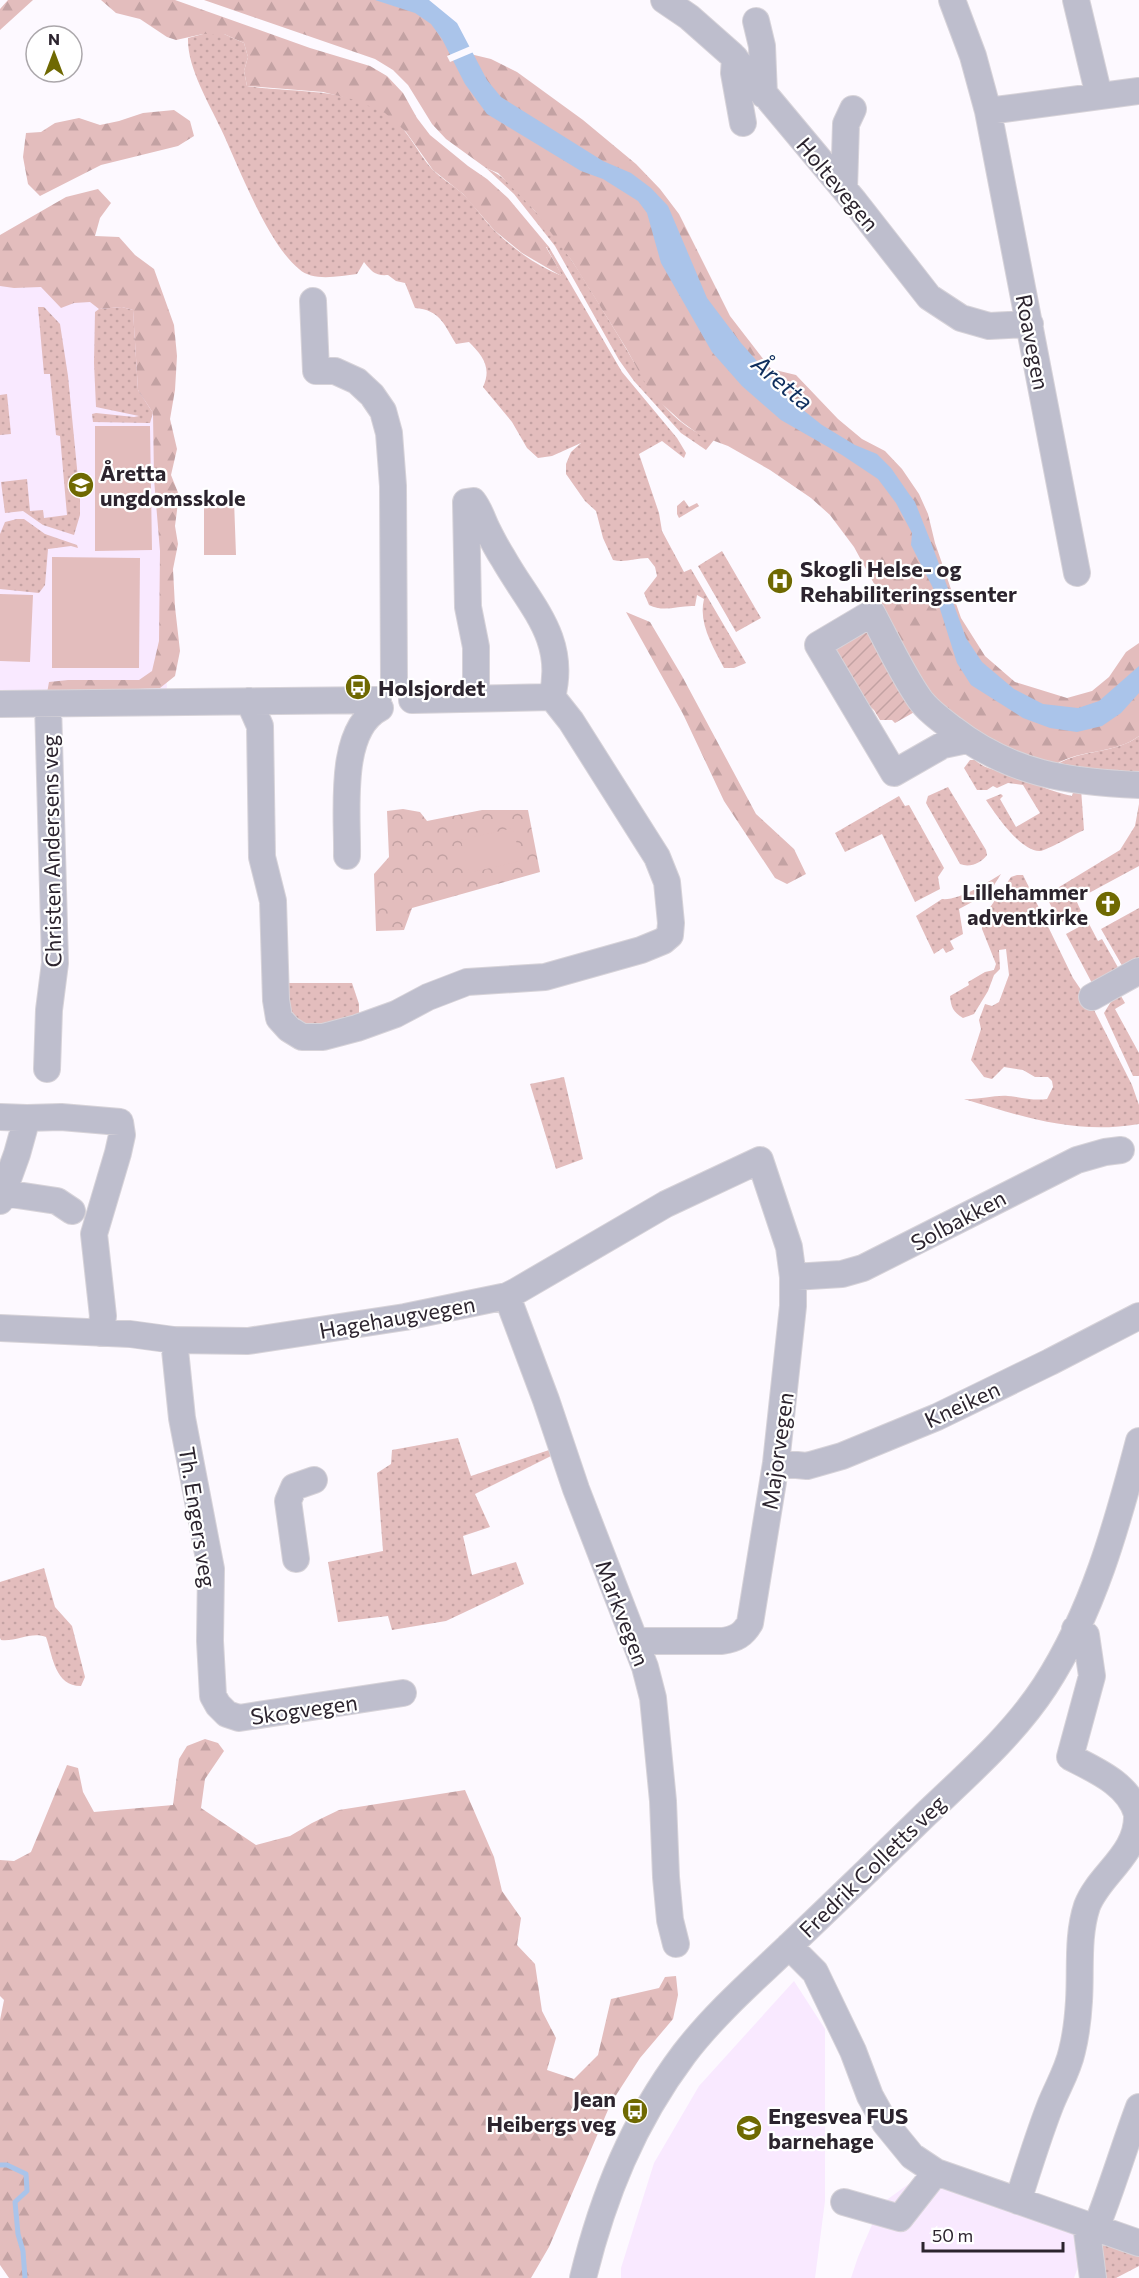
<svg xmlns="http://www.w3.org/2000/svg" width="1139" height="2278" font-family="Commissioner,sans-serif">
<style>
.built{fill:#f9e9ff}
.grass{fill:url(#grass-dots)}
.forest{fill:url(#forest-firs)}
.park{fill:url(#park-crowns)}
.garden{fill:url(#garden-furrows)}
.pitch{fill:#e3bdbd}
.water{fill:#aac4ea}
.pier{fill:#fdf9ff}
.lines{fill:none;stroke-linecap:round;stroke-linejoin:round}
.stream{stroke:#aac4ea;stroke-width:5}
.minor-casing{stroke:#d7d3d9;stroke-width:28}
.minor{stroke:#bebecd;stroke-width:26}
.labels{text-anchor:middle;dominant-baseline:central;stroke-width:4.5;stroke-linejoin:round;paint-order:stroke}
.street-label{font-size:22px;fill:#2c242e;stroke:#fff}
.poi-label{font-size:22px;font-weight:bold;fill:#2c242e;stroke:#fff;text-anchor:start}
.water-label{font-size:24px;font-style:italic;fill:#0f2e5d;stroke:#fff}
</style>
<defs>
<pattern id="grass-dots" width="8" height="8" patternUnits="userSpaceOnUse" patternTransform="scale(1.5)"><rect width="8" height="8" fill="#e3bdbd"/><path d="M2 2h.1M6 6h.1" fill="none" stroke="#c3a2a3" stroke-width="1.8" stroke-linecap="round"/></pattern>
<pattern id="forest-firs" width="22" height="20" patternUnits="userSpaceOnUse" patternTransform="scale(1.5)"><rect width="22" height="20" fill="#e3bdbd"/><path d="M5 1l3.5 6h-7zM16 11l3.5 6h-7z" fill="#c3a2a3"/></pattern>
<pattern id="park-crowns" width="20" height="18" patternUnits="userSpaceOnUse" patternTransform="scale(1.5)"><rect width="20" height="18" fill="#e3bdbd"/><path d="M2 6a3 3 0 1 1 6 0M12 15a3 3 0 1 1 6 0" fill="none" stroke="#c3a2a3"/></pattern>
<pattern id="garden-furrows" width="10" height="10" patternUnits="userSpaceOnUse" patternTransform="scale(1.5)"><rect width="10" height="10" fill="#e3bdbd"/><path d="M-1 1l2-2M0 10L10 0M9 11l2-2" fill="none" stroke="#c3a2a3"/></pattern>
</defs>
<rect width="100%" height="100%" fill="#fdf9ff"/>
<path class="built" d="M152,280L161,416L167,695L0,696V284Z
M794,1981L825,2029V2201L815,2278H621V2268L654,2163L699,2086Z
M919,2171L1075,2230L1082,2256L1074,2278H851L858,2257L881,2204L910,2183Z"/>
<path class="grass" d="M203,34H224L244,43L248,57L244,71L247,86C292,93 346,87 386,113C407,127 416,151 432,169C441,179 455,186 464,195C475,206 483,219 494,230C513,249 537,266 562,276L546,246L549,247L622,372L677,438L686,453L684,458L662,441L639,454L659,513L662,531L684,572L691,569L746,663L734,668H724C713,647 698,623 704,599L697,595L695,606C678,605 665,613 649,605L644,593L657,576L655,567L648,558C635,558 625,563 613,560L603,538L596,511L585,501L566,474V464L571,452L581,443L552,456L538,458L527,448L512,422L483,387C492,368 483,356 469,342L456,344C444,324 440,310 415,308L405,283L396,281L388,275C375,276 372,272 364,262L357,274C339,276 313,282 299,269C267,243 239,167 221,129C209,103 187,67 188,38Z
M486,168C503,175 515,189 528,203C562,240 587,285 613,327C641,371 661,422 714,440L706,450L681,433L634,381L619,360L555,246L514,194Z
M38,307H44L60,324L68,376L80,499V515L74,535L43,525L23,511L5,513L1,482L27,479L30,511L43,510L44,518L67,515L60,436L56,435L50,374H44Z
M122,307L133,310L138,390L153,413L150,423L93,422L92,414L96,413L134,417L139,416L96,407L94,363L95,312L99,309Z
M7,394L11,434L0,435V395Z
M684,500L689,507L697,503L699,506L679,518L677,514V506Z
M17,519H24L45,534L77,545L78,548L71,546L48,549L45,585L39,593L0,589V534L5,522Z
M722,551L761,618L736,632L698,566Z
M1139,736V778L1056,765C1081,749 1116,754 1139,736Z
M970,760H975C985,769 996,770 1009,774C1030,782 1050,791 1072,796L1074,789H1081L1084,830C1075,834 1048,850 1040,851C1021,852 996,815 986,800L1001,794L1003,796L1000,799L1016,827L1040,813L1023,785L1008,783L997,788L993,786L987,790H977L964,768Z
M948,787L986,850L987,855C981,863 970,868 960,864L926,803L928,796Z
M899,796L905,806L909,805L944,868L938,877L940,889L915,902L882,834L845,852L835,833Z
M1139,804V866L1076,900L1081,911L1060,923L1049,902L1051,892L1120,850L1135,826Z
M1001,874L989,893L959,909L963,934L950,941L954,949L946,953L943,948L934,954L916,916L942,899C958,901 987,883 1001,874Z
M1017,875H1023L1073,978L1092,1006L1132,1085L1139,1105V1124C1075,1135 1024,1117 964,1099C979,1100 993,1095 1008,1096C1022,1097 1033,1101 1047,1099L1053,1087L1052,1081L1048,1077H1035L1023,1070L1004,1067L992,1079L984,1077L971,1060L981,1029L979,1020L985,1004L992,1006L999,1002L1009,975L1006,949L999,950L1000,969L994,975L988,991L974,1014L963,1018C953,1012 951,1007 950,996L969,985L968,982L985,972L994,970L996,964L982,929V919L1011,877Z
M1139,908V961L1124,969L1101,929Z
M1088,922L1098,941L1102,939L1120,971L1093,985L1066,934Z
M282,983H352L359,1004V1015C340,1023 302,1036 289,1011C285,1003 284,992 282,983Z
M1121,996L1125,1003L1115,1009L1139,1053V1076H1133L1104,1013L1112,1000Z
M564,1077L583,1159L556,1169L530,1084Z
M458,1438L471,1476L555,1448L557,1453L475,1494L490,1527L463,1536L472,1575L516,1562L524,1584L446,1621L392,1630L388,1616L338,1622L328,1562L383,1551L377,1473L391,1464L392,1450Z
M44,1568L55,1607L72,1626L85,1677L81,1686C55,1686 53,1657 46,1637C32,1631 16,1642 1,1640L0,1638V1582Z
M1096,2239L1139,2254V2266L1116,2278H1101Z"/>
<path class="forest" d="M8,0H33L0,30V9Z
M101,0H175L310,48L370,66L387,76L403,93L417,118L430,135L468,166L487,179L508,198L549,247H546L563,277L522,253L494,230L463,194L433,170L406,132L385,113L355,100L323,92L247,86L244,71L248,57L244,43L224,34H203L176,40L167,37L140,19L116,13Z
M204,0H407L466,53L491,59L517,72L583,120L636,164L660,189L679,214L730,316L771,369L796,375L838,419L862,439L885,451L902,469L919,494L928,514L935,543L961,618L985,656L1015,682L1067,698L1092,691L1109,677L1126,652L1139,643V736C1116,754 1081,749 1056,764L990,744L926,695L881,611L878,591L854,547L830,515L811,498L770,470L728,446L701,436L682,422L661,403L648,388L626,348L572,261L535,211L498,173L486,168L446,139L432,124L408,85L393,70L375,59Z
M174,110L190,121L194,136L178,146L101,165L40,196L28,184L23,157L26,133L41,132L55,123L79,118L100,125L119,121L143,113Z
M98,189L111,203L100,218L95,236L119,237L135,255L154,269L174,325L177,356L175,390L170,419L177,449L171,475L179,495L175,526L178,544L173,569L175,607L180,651L175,676L160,688L47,693L49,682L68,680H139L152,671L159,641L160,551L154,479L153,413L138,390L133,310L122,307L99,309L90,302L74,303L61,308L41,287L14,288L0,286V235L66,197Z
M626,612L650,622L682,676L756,814L794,849L806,874L787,884L775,878L724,801L683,714Z
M205,1739L218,1743L224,1751L205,1779L201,1808L256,1845L290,1836L312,1823L339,1810L465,1790L494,1857L502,1891L521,1918L517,1945L535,1964L542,2011L556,2038L547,2070L574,2079L598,2055L611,1999L659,1988L665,1977L676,1976L678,1995L673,2019L640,2058L611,2103L549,2247L531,2278H9L0,2265V2020L4,2000L0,1996V1860L14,1861L31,1852L67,1765L78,1768L83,1792L94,1812L173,1805L179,1759L187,1746Z"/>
<path class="park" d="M403,809L420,812L427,821L482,810H528L540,872L412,908L404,930L376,931L374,874L389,857L387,811Z"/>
<path class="garden" d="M873,630L918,710L895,723L892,720H880L874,710L866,703L836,655V648L850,634Z"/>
<path class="pitch" d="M95,426H150L152,550L95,551Z
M234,500L236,555H204V501Z
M52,557L140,558L139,668H52Z
M0,594L33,595L30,662L0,661Z
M513,828L521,861L469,873L461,840Z"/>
<path class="water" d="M375,0H429L457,23L487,80L501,97L603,161L631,173L651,188L668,206L707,298L741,343L793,402L822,425L855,445L877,454L891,468L909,494L915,502L932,545L966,638L982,662L1014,689L1043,704L1078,708L1099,701L1139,666V693L1121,713L1102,726L1077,732L1050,728L1023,718L971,685L957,663L934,590L911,545L912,533L896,503L878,479L842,455L781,420L742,386L712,352L661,263L647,213L638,201L603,179L581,171L487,114L465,84L442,39L431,24L415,13Z"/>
<path class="pier" d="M473,45L476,51L450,62L447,56Z"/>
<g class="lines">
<path class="stream" d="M0,2165H7L26,2174L27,2191L15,2202L18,2234L23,2251L25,2278"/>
<g class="minor-casing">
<path id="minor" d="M664,0L689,17L732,55L854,201L929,297L961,318L989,326L1030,324
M952,0L973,56L988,111L1077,573
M1076,0L1099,96
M756,21L762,46L764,95
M735,58L734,73L743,123
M988,111L1139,91
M844,189L846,124L853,109
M313,301L316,371H335L357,381L372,395L383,411L389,433L393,486L394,683
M476,698V647L468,607L466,502L473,501C480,510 482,519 487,529C492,539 497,549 503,558C530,606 567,638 552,697
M249,701L260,726L262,857L273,901L276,1000L279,1018L289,1029L302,1037H323L357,1028L396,1014L428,997L467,982L545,977L641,950L663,941L670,935L671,923L667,882L657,857L571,721L552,697L412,700
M0,704L378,700
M967,740L943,745L894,773L818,645L872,613C887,641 901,672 919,698C927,710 941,720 953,729C1011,774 1068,782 1139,785
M347,856C348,815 337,730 380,708
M1092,997L1139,971
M47,1069L49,1010L55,963L48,704
M0,1117L27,1118
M4,1193L57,1201L72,1211
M0,1201L17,1154L27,1118L61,1117L120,1122L122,1135L118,1153L94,1234L103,1316L101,1333
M793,1277L842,1274L863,1268L1077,1160L1105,1152L1121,1150
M507,1296L546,1400L576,1489L645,1667L653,1698L663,1801L666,1877L670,1920L676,1944
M0,1328L130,1334L174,1340L248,1341L405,1317L507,1296L515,1292L666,1204L760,1160L789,1247L793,1277V1306L776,1463L750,1623C743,1635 736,1639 722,1641H635
M174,1340L182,1418L211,1569L210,1641L213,1696L218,1705L227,1714L239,1718L403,1693
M776,1463L807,1466L842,1456L937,1417L1050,1362L1139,1316
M296,1559L288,1501L294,1487L314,1480
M789,1946L815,1972L853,2051L870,2096L885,2123L912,2156L936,2172L1139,2243
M1018,2201C1028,2169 1038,2137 1050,2106C1057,2088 1068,2070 1072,2051C1076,2035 1078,2018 1079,2001C1081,1970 1077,1936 1087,1906C1099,1874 1139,1854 1137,1814C1129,1784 1095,1770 1070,1757L1092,1676L1086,1635L1075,1629
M844,2202L900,2218L936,2172
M1086,2224L1093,2278
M1096,2228C1112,2188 1124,2147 1139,2107
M583,2278C603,2196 633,2122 684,2054C713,2016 750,1983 785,1950C832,1905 879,1860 926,1814C968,1774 1013,1735 1045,1686C1093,1612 1117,1525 1139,1441"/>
</g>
<use href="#minor" class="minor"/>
</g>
<defs>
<g id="school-disc" transform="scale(1.35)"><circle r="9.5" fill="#6f6902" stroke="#fff"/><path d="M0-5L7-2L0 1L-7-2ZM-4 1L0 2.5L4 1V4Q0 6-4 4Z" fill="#fff"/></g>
<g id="hospital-disc" transform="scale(1.35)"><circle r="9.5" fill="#6f6902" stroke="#fff"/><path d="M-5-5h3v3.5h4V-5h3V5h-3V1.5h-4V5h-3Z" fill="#fff"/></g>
<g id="bus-disc" transform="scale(1.35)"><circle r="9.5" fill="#6f6902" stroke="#fff"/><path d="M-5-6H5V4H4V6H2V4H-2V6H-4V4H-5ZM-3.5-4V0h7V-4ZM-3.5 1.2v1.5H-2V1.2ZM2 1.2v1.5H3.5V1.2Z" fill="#fff"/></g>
<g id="church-disc" transform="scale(1.35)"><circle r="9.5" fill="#6f6902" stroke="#fff"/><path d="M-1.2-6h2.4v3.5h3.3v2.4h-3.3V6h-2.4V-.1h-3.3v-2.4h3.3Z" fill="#fff"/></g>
</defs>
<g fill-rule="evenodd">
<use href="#school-disc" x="81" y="485"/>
<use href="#hospital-disc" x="780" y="581"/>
<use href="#bus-disc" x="358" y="687"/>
<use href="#church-disc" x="1108" y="904"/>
<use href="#bus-disc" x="635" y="2111"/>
<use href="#school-disc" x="749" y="2128"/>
</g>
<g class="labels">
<g class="street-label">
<text transform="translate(838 184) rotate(50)">Holtevegen</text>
<text transform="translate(1033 342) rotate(79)">Roavegen</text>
<text transform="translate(51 851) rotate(-91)">Christen Andersens veg</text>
<text transform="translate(958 1220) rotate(-28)">Solbakken</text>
<text transform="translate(397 1317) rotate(-10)">Hagehaugvegen</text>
<text transform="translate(962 1404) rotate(-25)">Kneiken</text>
<text transform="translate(777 1451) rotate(-82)">Majorvegen</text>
<text transform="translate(198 1517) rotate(81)">Th. Engers veg</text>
<text transform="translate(623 1613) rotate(69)">Markvegen</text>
<text transform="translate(304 1709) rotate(-8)">Skogvegen</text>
<text transform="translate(872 1866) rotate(-44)">Fredrik Colletts veg</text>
</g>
<g class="poi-label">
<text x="100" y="472">Åretta<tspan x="100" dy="25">ungdomsskole</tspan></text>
<text x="800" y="568">Skogli Helse- og<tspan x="800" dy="25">Rehabiliteringssenter</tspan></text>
<text x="378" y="687">Holsjordet</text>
<text x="1088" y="891" text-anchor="end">Lillehammer<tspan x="1088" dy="25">adventkirke</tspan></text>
<text x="616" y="2098" text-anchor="end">Jean<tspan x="616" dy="25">Heibergs veg</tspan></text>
<text x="768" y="2115">Engesvea FUS<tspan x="768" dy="25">barnehage</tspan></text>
</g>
<g class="water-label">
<text transform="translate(783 382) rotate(40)">Åretta</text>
</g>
</g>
<g transform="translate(54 54)"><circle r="28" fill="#ffffff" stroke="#aba7ab" stroke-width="1.5"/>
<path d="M0-4.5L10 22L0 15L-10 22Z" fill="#6f6902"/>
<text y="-9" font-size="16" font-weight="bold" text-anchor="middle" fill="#2c242e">N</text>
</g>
<path d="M923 2242v9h140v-9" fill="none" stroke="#2c242e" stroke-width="3"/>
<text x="932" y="2242" font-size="18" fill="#2c242e" stroke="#ffffff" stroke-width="4.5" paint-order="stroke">50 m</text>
</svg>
